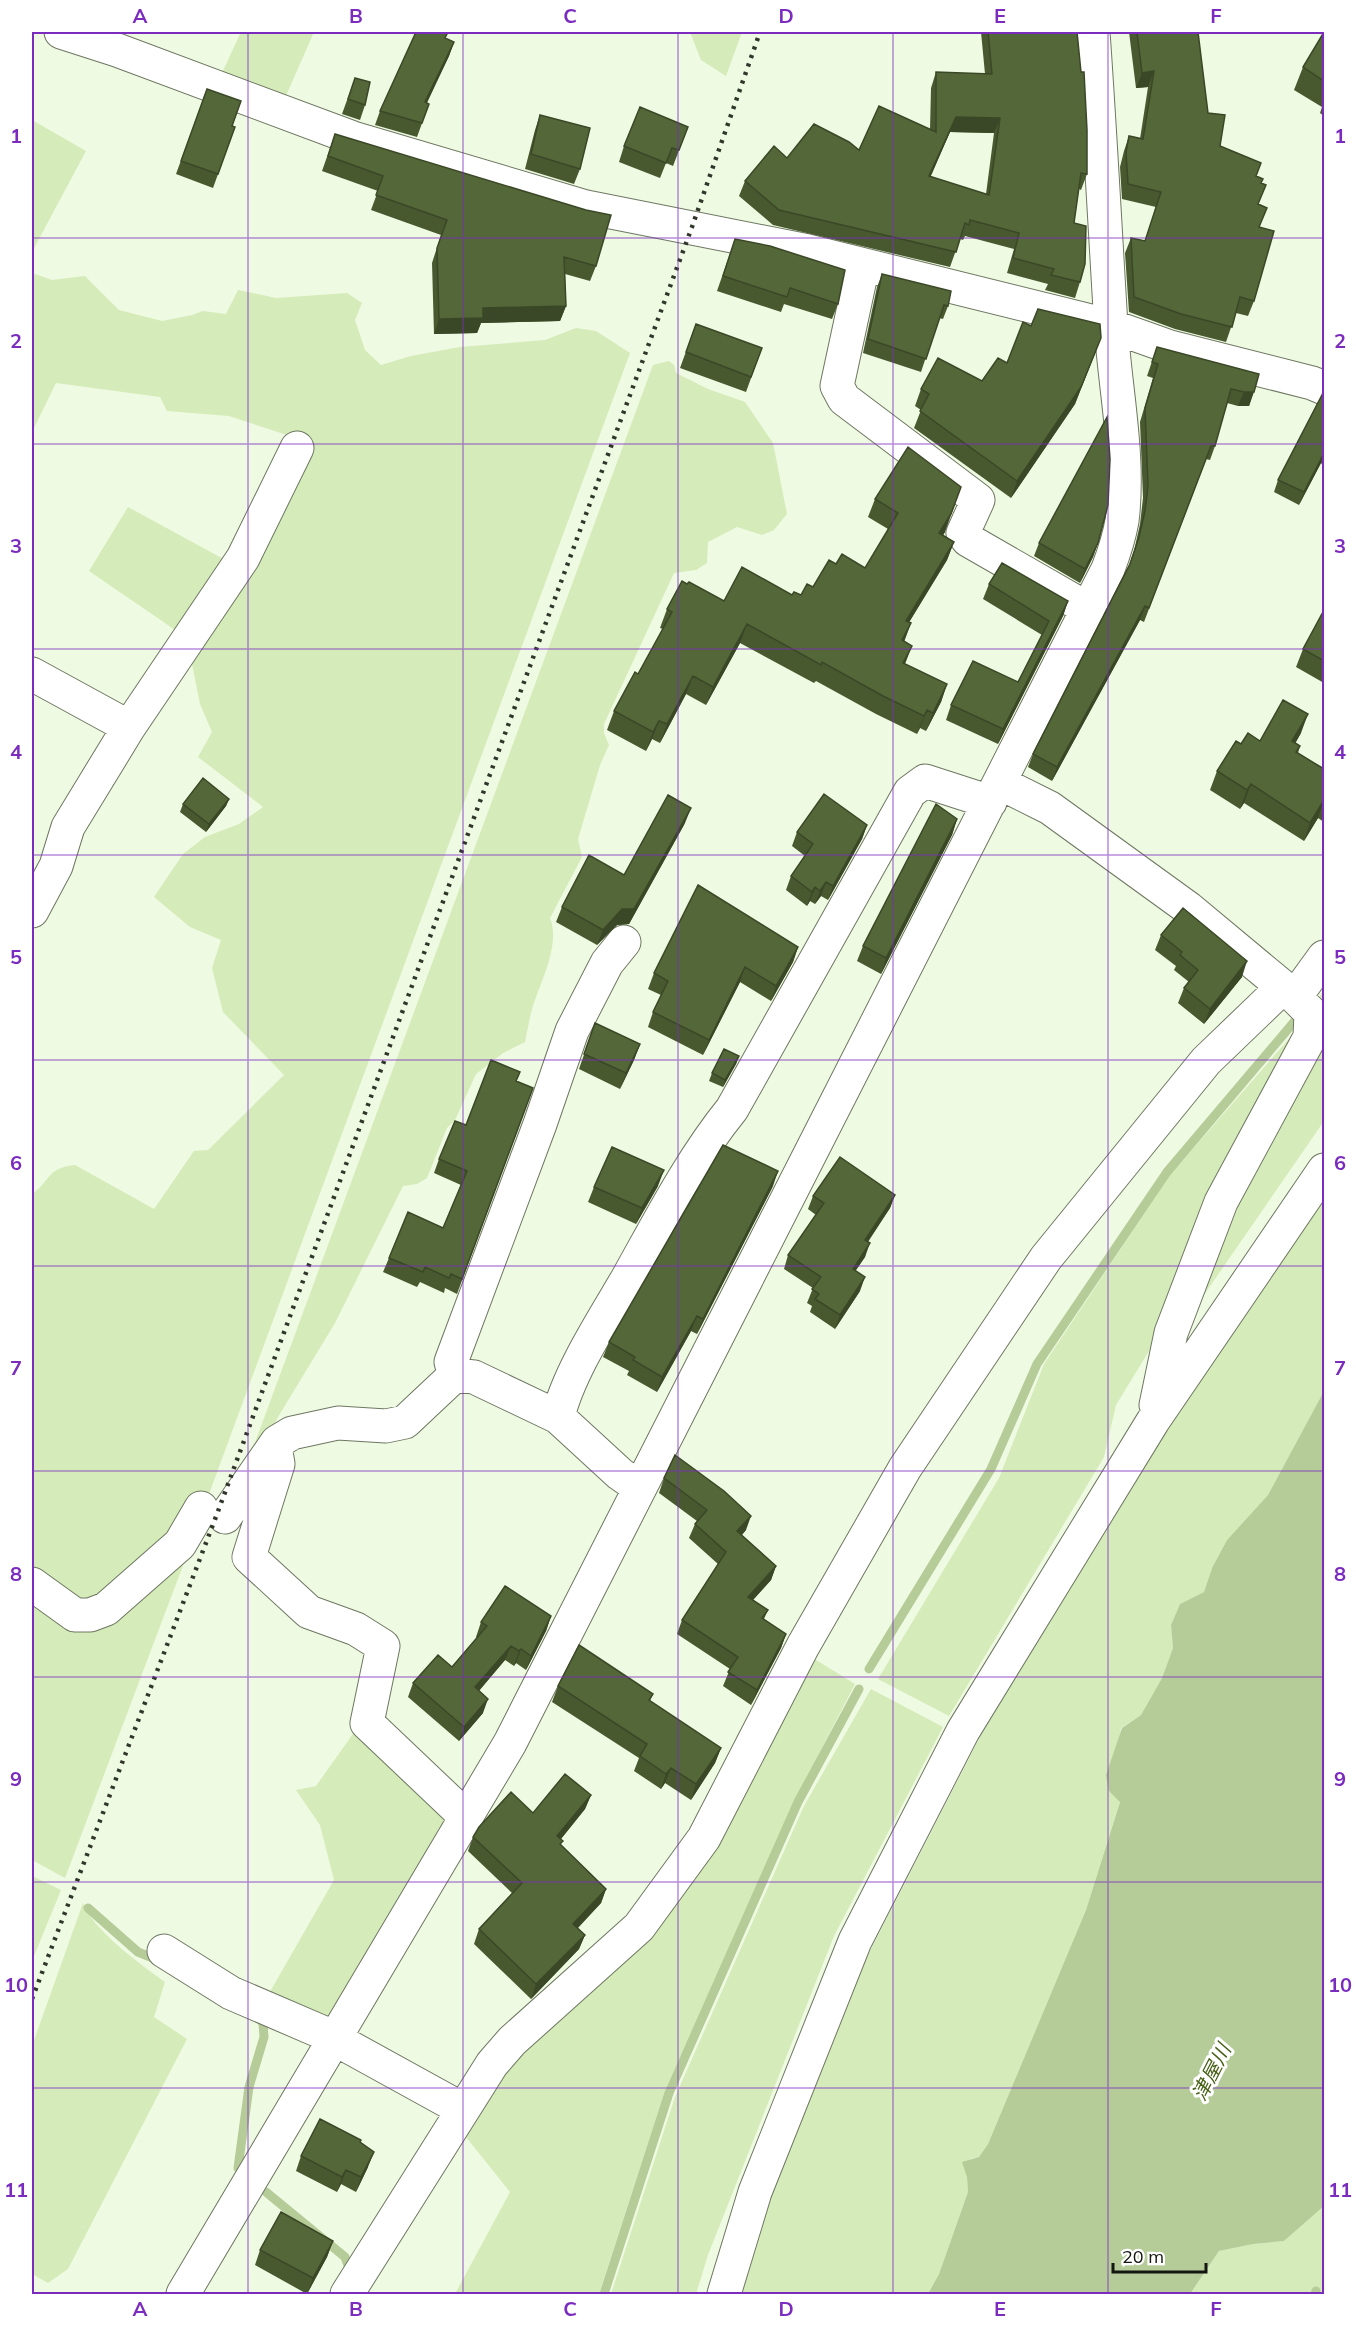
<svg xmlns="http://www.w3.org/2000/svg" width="1356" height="2326" font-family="Mulish,'Noto Sans JP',sans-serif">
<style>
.green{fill:#d5ebb9}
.water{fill:#b5cb98}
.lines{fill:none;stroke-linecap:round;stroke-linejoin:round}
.stream{stroke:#b5cb98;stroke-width:9}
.street-casing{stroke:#6e7762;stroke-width:35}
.street{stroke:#fff;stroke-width:33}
.rail{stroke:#31362b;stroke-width:4.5;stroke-dasharray:3 6;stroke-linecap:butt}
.wall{fill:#485930;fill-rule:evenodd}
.shaded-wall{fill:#3b4827}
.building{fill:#546738;stroke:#3b4827;stroke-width:1.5;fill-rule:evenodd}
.grid{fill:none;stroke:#7b2cbf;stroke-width:1.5;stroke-opacity:0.55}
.labels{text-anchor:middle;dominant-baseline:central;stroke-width:6;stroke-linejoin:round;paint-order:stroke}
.water-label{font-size:20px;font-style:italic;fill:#476117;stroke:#fff}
.neatline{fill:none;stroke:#7b2cbf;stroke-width:2}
.grid-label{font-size:20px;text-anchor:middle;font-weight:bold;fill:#7b2cbf}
</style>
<rect width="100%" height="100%" fill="#effae2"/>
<path class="green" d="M241,32H314L285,98L221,75Z
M690,32H742L726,76L701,60Z
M32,120L86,151L32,252Z
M32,273L52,280L85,276L119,310L162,321L192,315L203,311L226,314L238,290L276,298L347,293L362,303L355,320L365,350L381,365L411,356L460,347L545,340L576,328L596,331L630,353L209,1494L94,1607L32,1575V1194C51,1181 46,1168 75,1165L154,1209L194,1151L208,1150L284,1075L223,1012L212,968L221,940L190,927L154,897L183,854L205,837L239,824L263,807L198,757L212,732L200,704L190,654L290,436L229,416L167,411L160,397L56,383L32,432Z
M669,361L674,365L676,373L708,389L745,402L773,443L787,514L774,530L762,535L737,527L708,542L707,563L696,570L674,573L604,724V733L609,745L600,765L578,839L582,857L550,918C560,942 543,977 535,1000C530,1013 528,1028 525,1042L503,1053L476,1074L455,1120L447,1128L427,1178L417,1184L403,1186L335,1323L278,1417L253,1467H246L653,365Z
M128,507L229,562L181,634L89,571Z
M1324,990V1121L1184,1324L1316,1002Z
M1302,1024L1160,1333L1116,1405L1104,1457L949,1716L878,1679L999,1478L1044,1364L1170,1175Z
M1324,1196V1391L1268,1495L1227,1540L1212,1568L1204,1592L1180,1604L1171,1625L1173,1648L1162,1678L1141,1715L1121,1728L1109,1791L1120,1801L1086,1910L988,2144L979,2157L970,2159L967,2177L968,2192L939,2274L928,2294H739L769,2194L820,2063L871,1949L994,1710L1166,1429Z
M193,1539L65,1878L32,1860V1593L78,1623Z
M808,1655L855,1684L795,1800L665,2091L599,2294H455L510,2192L462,2132L502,2064L646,1934Z
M871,1689L943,1727L834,1936L708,2255L696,2294H611L675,2097L804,1806Z
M355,1731L450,1817L328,2023L267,1997L334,1880L320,1825L296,1790L316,1786Z
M32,1876L61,1890L32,1961Z
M83,1903C94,1931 140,1964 165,1982L154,2017L187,2039L68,2269L48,2283L32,2274V2046Z
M1324,2206V2294H1190L1219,2251L1253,2244L1284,2241Z"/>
<path class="water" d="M1324,1391V2206L1284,2241L1253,2244L1219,2251L1190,2294H928L939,2274L968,2192L967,2177L962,2162L979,2157L988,2144L1086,1910L1120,1802L1109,1791L1106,1775L1122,1728L1141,1715L1162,1678L1173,1648L1171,1625L1180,1604L1204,1592L1212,1568L1227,1540L1268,1495Z"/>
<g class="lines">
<path class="stream" d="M869,1669L991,1469L1037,1364L1167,1172L1294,1022
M88,1908L138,1952L160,1961
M238,2168L249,2087L264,2037L263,2023L258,2017
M266,2192L345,2257L351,2274
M604,2294L669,2093L798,1802L859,1689
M1315,2294L1316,2291"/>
<g class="street-casing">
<path id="street" d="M61,32L117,50L353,138L586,207L808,251L1111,326L1170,347L1312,383L1324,388
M863,265L837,386L844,399L978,500L963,533L968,540L1088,609
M32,674L129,727
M1000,783L1050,808L1188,908L1283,987
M32,911L56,866L68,827L129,727L243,558L297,448
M455,1375L451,1362L540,1124L572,1031L607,963L624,942
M1156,1405L1171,1333L1221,1202L1310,1037L1311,1013L1295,997
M558,1417C568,1374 603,1320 626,1281C659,1222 690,1161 732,1109L910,792L925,781L990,802
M276,1452L278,1464L249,1557L309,1612L356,1629L383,1646L367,1723L466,1817
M225,1517L277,1442L292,1433L338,1423L386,1426L405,1422L455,1375L474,1377L558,1417L620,1474L640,1488
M32,1584L75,1615H90L106,1609L180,1544L201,1508
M164,1951L231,1993L324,2033L462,2109
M183,2294L510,1743L1108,569C1114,553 1119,538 1122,521C1130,457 1115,390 1111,326C1105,228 1100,130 1093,32
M347,2294L492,2064L512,2041L639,1927L704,1838L803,1646L905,1468L1046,1258L1206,1061L1283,987L1295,997L1324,957
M724,2294L755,2192L855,1941L963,1731L1153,1421L1324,1170"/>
</g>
<use href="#street" class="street"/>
<path class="rail" d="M32,1999L217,1514L692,227L760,32"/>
</g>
<path class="wall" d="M981,32H1077L1087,174L1081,190L1079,189L1074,223L1080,282L1075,298L1045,290L1048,284L1007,273L1014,249L965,236L963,240L960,239L950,267L773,225L739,196L745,181L787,158L859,150L930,130L931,88L936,72L985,74ZM950,132L994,133L986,194L930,177Z
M1129,32H1198L1208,113L1220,146L1256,176L1261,183L1258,204L1260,227L1254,301L1248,316L1236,313L1226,342L1175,329L1129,312L1125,253L1131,238L1145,241L1156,207L1122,199L1120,167L1124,151L1129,136L1140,139L1148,87L1136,88Z
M1324,32V116L1320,113L1322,107L1294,90L1303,67Z
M446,39L454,42L449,56L427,103L429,104L417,137L375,125L380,111Z
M355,78L365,105L360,120L342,114Z
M207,89L232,126L235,127L213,188L176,174Z
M540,115L580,169L574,184L525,169L535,130Z
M688,127L673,166L666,163L660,178L619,162L624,146Z
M335,134L596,266L590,281L565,274L566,306L560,321L481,323L477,333L434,334L432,263L441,235L371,210L378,191L322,171Z
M735,239L838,304L832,319L784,304L781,312L717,291Z
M882,274L948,306L943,319L939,318L921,372L863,353L877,287Z
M696,324L762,348L746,392L680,368Z
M1031,326L1101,338L1075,404L1011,498L914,428L921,410L915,406L921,389L982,381L1007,363Z
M1157,347L1259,374L1249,406H1238L1227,403L1215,446L1210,460L1206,459L1144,622L1140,620L1052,781L1028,767L1033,754L1129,565L1134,551L1140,524L1143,498L1140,422L1153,378L1147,376Z
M1324,394V467L1321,463L1299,505L1274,492L1278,480Z
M875,499L945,532L943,535L954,542L947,560L909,622L911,623L904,641L905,664L947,684L941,702L926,731L920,728L917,734L876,714L816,681L814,683L740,643L706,705L686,694L660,743L652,739L646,751L607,730L614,711L638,674L663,629L660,628L667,609L724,601L792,595H801L813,587L836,564L865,568L888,529L868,517Z
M1039,543H1098L1093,557L1080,583L1034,556Z
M989,584L1068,601L1063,616L998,744L946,720L951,705L1018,682L1042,635L983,599Z
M1324,610V683L1296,667L1303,649Z
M1301,733L1295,743L1300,746L1298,753L1324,769V822L1318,818L1304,841L1244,803L1240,809L1210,790L1217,771L1260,741Z
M229,799L226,806L206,832L180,812L183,804Z
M957,819L952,835L881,974L857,961L863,946Z
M685,823L629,924L617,925L597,945L556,922L562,907L624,875Z
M867,825L862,839L828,900L821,896L815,904L810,901L807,906L786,890L791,876L805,856L792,846L797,832Z
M1161,935L1242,977L1204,1024L1178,1003L1184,988L1189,982L1174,970L1176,966L1155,950Z
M798,947L793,962L771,1001L740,982L703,1055L648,1027L653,1012L661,995L648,989L654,973Z
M595,1023L640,1044L634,1060L620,1089L579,1069Z
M739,1056L736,1064L723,1087L709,1081L712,1073Z
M520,1072L516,1082L533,1088L457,1294L445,1288L444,1293L420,1282L417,1287L383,1272L389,1258L443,1228L461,1185L434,1173L439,1159L466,1125Z
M658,1186L636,1224L588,1202L594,1187Z
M773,1186L697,1334L691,1331L657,1392L627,1375L629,1371L603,1357L609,1342Z
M895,1195L890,1208L868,1242L865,1257L855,1271L860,1291L835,1329L810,1312L812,1306L807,1303L813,1288L784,1269L788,1255L816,1215L808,1209L813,1196Z
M664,1478L746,1530L742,1535L776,1566L771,1580L753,1600L768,1610L764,1619L786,1634L781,1648L751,1705L723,1686L730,1669L677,1634L682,1620L718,1564L689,1538L695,1524L697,1521L659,1493Z
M551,1616L546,1631L526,1670L516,1663L514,1666L505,1660L479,1691L483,1713L459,1741L408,1697L413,1683L452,1667L477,1638L476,1637L481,1622Z
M558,1686L653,1694L650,1701L721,1748L715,1763L691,1800L665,1783L661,1789L634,1771L639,1758L552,1702Z
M591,1795L585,1809L561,1839V1846L606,1889L601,1903L578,1928L585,1935L579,1949L531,1999L474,1944L479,1929L512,1893L468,1851L473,1837L533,1813Z
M360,2142L368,2167L356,2192L341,2184L337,2192L296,2171L301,2156Z
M333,2241L327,2257L307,2294L255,2265L260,2250Z"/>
<path class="shaded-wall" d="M454,42L449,56L420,116L425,102Z
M1154,71L1148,87L1136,88L1142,73Z
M956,117L1000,118L994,133L950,132L924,192L929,176Z
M566,306L560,321L481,323L477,333L434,334L439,319L483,308Z
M1101,338L1075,404L1011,498L1017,481Z
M1244,392H1254L1249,406H1238Z
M1324,453L1321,463L1299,505L1304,492Z
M961,487L945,532L933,551L939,533Z
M954,542L947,560L899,639L906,621Z
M1098,543L1093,557L1080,583L1085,569Z
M1068,601L1063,616L998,744L1003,729Z
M1145,606L1140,620L1052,781L1057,767Z
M911,623L904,642L902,640Z
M747,624L740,643L706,705L713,687Z
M912,646L905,664L903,663Z
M693,676L686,694L660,743L667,724Z
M947,684L941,702L926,731L933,713Z
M927,710L920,728L917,734L924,716Z
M1308,714L1301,733L1286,760L1292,741Z
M659,721L652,739L646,751L653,732Z
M1251,784L1244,803L1240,809L1247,790Z
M229,799L226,806L206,832L209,824Z
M1324,800L1318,818L1304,841L1310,823Z
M691,808L685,823L629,924L617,925L597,945L603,930Z
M957,819L952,835L881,974L886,958Z
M867,825L862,839L828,900L833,886Z
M826,882L821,896L815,904L820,891Z
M815,887L810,901L807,906L812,892Z
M798,947L793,962L771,1001L776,986Z
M1247,961L1242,977L1204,1024L1210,1009Z
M745,967L740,982L703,1055L709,1040Z
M640,1044L634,1060L620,1089L626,1073Z
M739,1056L736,1064L723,1087L725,1080Z
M664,1170L658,1186L636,1224L642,1208Z
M778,1171L773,1186L697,1334L703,1319Z
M895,1195L890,1208L860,1253L865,1240Z
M870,1243L865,1257L848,1282L853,1269Z
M865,1277L860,1291L835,1329L840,1315Z
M697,1316L691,1331L657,1392L662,1377Z
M751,1516L746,1530L732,1545L737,1531Z
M776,1566L771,1580L743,1611L748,1597Z
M551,1616L546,1631L526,1670L531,1656Z
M786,1634L781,1648L751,1705L757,1690Z
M511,1646L505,1660L470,1701L475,1687Z
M521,1649L516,1663L514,1666L519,1651Z
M488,1699L483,1713L459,1741L464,1727Z
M721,1748L715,1763L691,1800L696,1784Z
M671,1768L665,1783L661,1789L666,1774Z
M591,1795L585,1809L552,1850L557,1836Z
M606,1889L601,1903L568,1938L573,1924Z
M585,1935L579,1949L531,1999L536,1984Z
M374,2152L368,2167L356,2192L361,2177Z
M346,2170L341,2184L337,2192L342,2177Z
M333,2241L327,2257L307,2294L313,2278Z"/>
<path class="building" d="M416,32H448L445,38L454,42L425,102L429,104L422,123L380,111Z
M988,32H1077L1081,72H1084L1087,130V174L1081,173L1074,223L1086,226L1085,264L1080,282L1051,275L1054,269L1013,258L1019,233L970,220L969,225L965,223L956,252L779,210L745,181L774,146L787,158L814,124L849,142L859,150L879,106L936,132V72L992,74ZM956,117L1000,118L989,195L929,176Z
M1137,32H1198L1208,113L1225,115L1220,146L1261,163L1256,176L1263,179L1261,183L1266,185L1258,204L1267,208L1259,227L1274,231L1254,301L1240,297L1232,327L1181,314L1134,297L1131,238L1145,241L1161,192L1128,184L1126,152L1129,136L1143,139L1154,71L1142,73Z
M1324,32V81L1303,67Z
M355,78L370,82L365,105L348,99Z
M207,89L241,101L232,126L235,127L218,174L181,161Z
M640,107L688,127L679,150L672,148L666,163L624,146Z
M540,115L590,128L580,169L531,154Z
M335,134L586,210L611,215L596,266L564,257L566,306L483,308V318L439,319L437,248L447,220L376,195L383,176L328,156Z
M735,239L770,246L845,270L838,304L790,288L787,297L723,276Z
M882,274L951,291L948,306L944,305L926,359L868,339Z
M1038,309L1100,324L1101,338L1081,387L1017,481L920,411L929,394L921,389L938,358L982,381L998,358L1007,363L1023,322L1031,326Z
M696,324L762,348L751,377L686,352Z
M1157,347L1259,374L1254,392H1244L1231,389L1215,446H1211L1149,608L1145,606L1057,767L1033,754L1130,564L1139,537L1145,511L1148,485L1145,408L1158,364L1152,362Z
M1323,393L1324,394V453L1304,492L1278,480Z
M1107,417L1110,459L1108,505L1098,543L1085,569L1039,543Z
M908,447L961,487L951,514L939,533L954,542L906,621L911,623L902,640L912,646L903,663L947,684L933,713L927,710L924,716L883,696L822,662L821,665L747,624L713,687L693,676L667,724L659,721L653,732L614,711L635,672L638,674L672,612L667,609L682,581L687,584L689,582L724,601L742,567L792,595L794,592L801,595L807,584L813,587L829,560L836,564L842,554L865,568L898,513L875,499Z
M1002,563L1068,601L1003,729L951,705L973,661L1018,682L1049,621L989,584Z
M1324,610V661L1303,649Z
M1283,700L1308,714L1292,741L1300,746L1296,752L1324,769V800L1310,823L1251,784L1247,790L1217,771L1236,741L1241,744L1248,733L1260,741Z
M203,778L229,799L209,824L183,804Z
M824,794L867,825L833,886L826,882L820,891L815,887L812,892L791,876L813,844L797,832Z
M668,795L691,808L634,909H622L603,930L562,907L589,855L624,875Z
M936,804L957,819L886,958L863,946Z
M698,885L798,947L776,986L745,967L709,1040L653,1012L668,981L654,973Z
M1183,908L1247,961L1210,1009L1184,988L1198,970L1180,955L1182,952L1161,935Z
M595,1023L640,1044L626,1073L584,1054Z
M724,1049L739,1056L725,1080L712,1073Z
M491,1060L520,1072L516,1081L533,1088L462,1279L451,1274L449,1278L425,1267L423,1272L389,1258L408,1212L443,1228L467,1171L439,1159L455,1121L466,1125Z
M723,1145L778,1171L703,1319L697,1316L662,1377L633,1360L635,1357L609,1342Z
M612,1147L664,1170L642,1208L594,1187Z
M840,1157L895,1195L865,1240L870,1243L853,1269L865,1277L840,1315L815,1299L819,1294L812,1289L821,1277L788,1255L824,1203L813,1196Z
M675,1455L724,1491L751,1516L737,1531L776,1566L748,1597L768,1610L762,1618L786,1634L757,1690L728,1672L738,1657L682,1620L726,1552L695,1524L707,1510L664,1478Z
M505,1586L551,1616L531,1656L521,1649L519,1651L511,1646L475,1687L488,1699L464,1727L413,1683L438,1655L452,1667L487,1626L481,1622Z
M579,1645L653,1694L649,1700L721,1748L696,1784L671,1768L666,1774L640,1756L647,1744L558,1686Z
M565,1774L591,1795L557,1836L563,1841L560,1844L606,1889L573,1924L585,1935L536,1984L479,1929L522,1883L473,1837L479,1827L511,1792L533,1813Z
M320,2119L361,2140L360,2142L374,2152L361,2177L346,2170L342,2177L301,2156Z
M281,2212L333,2241L313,2278L260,2250Z"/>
<path class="grid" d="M248,32V2294M463,32V2294M678,32V2294M893,32V2294M1108,32V2294M32,238H1324M32,444H1324M32,649H1324M32,855H1324M32,1060H1324M32,1266H1324M32,1471H1324M32,1677H1324M32,1882H1324M32,2088H1324"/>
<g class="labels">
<g class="water-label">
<text transform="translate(1211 2072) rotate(-63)">津屋川</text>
</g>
</g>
<rect width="1356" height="2326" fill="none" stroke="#ffffff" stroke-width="66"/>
<path d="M1113 2263v9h93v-9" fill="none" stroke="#13170f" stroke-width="3"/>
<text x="1122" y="2263" font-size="18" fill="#13170f" stroke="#ffffff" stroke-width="4.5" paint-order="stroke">20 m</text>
<rect x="33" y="33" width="1290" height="2260" class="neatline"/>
<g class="grid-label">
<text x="140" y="23">A</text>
<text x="356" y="23">B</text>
<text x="570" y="23">C</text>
<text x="786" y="23">D</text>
<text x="1000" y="23">E</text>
<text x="1216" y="23">F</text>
<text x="16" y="143">1</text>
<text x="1340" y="143">1</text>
<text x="16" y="348">2</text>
<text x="1340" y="348">2</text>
<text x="16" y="553">3</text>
<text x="1340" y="553">3</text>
<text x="16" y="759">4</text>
<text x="1340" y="759">4</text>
<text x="16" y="964">5</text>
<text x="1340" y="964">5</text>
<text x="16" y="1170">6</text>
<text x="1340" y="1170">6</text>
<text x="16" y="1375">7</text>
<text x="1340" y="1375">7</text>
<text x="16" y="1581">8</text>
<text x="1340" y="1581">8</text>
<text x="16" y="1786">9</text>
<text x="1340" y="1786">9</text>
<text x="16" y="1992">10</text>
<text x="1340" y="1992">10</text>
<text x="16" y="2197">11</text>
<text x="1340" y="2197">11</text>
<text x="140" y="2316">A</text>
<text x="356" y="2316">B</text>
<text x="570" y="2316">C</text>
<text x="786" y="2316">D</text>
<text x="1000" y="2316">E</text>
<text x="1216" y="2316">F</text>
</g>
</svg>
